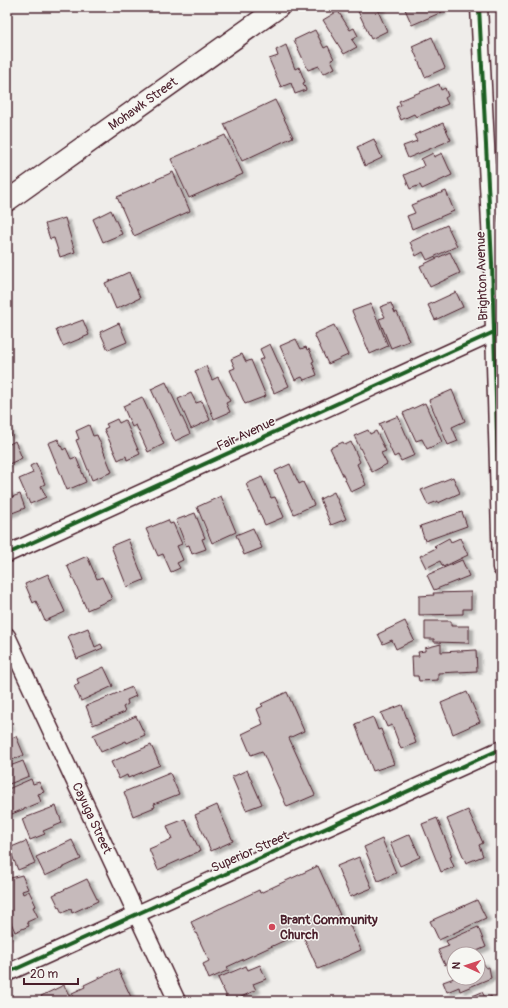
<svg xmlns="http://www.w3.org/2000/svg" width="508" height="1008" font-family="Pangolin,sans-serif">
<style>
.building{fill:#c6babb;stroke:#4a1f2b;filter:url(#shadow)}
.lines{fill:none;stroke-linecap:round;stroke-linejoin:round}
.minor-casing{stroke:#4a1f2b;stroke-width:19}
.tertiary-casing{stroke:#4a1f2b;stroke-width:23}
.minor{stroke:#f6f6f2;stroke-width:16}
.tertiary{stroke:#f6f6f2;stroke-width:20}
.rail-casing{stroke:#4a1f2b;stroke-width:4.5}
.rail{stroke:#f6f6f2;stroke-width:3;stroke-dasharray:9;stroke-linecap:butt}
.cycleway-casing{stroke:#f6f6f2;stroke-width:6}
.cycleway{stroke:#1b5e20;stroke-width:4}
.poi-dot{fill:#d1495b;stroke:#f6f6f2;stroke-width:1.5}
.labels{text-anchor:middle;dominant-baseline:central;stroke-width:3;stroke-linejoin:round;paint-order:stroke}
.street-label{font-size:13px;fill:#4a1f2b;stroke:#f6f6f2}
.poi-label{font-size:13px;font-weight:bold;fill:#4a1f2b;stroke:#f6f6f2;text-anchor:start}
</style>
<defs>
<filter id="shadow"><feDropShadow dx="4.5" dy="2.5" stdDeviation="1" flood-color="#0004"/></filter>
</defs>
<rect width="100%" height="100%" fill="#efedea"/>
<filter id="ink" filterUnits="userSpaceOnUse"><feTurbulence type="fractalNoise" baseFrequency=".025" numOctaves="2"/><feDisplacementMap in="SourceGraphic" scale="8" xChannelSelector="R" yChannelSelector="G"/><feConvolveMatrix kernelMatrix="1 2 1 2 8 2 1 2 1" color-interpolation-filters="sRGB"/></filter>
<g filter="url(#ink)">
<path class="building" d="M356,7H380L381,10L378,11L387,31L371,39Z
M404,7H439L442,12L412,25Z
M338,11L350,30L354,28L358,36L352,40L357,47L344,54L323,20Z
M315,30L324,48L328,46L334,59L331,60L335,68L323,74L319,66L308,70L294,40Z
M432,37L445,68L425,77L412,46Z
M286,45L295,69L299,67L305,82L303,83L306,90L295,94L291,83L281,87L269,59L278,56L276,50Z
M439,84L441,90L445,88L448,96L445,98L448,104L416,117L414,114L401,120L396,107L401,105L399,101Z
M275,100L293,137L242,161L224,124Z
M443,123L451,140L408,158L403,146L417,141L414,135Z
M225,135L243,174L189,198L171,159Z
M374,139L382,158L365,166L357,147Z
M433,153L434,157L442,153L452,175L422,189L420,185L410,189L404,175L424,166L421,159Z
M173,172L190,211L134,236L117,197Z
M446,191L454,211L412,229L407,216L415,213L411,205Z
M111,210L122,234L103,242L93,219Z
M65,218L75,252L60,257L54,238L50,239L45,224Z
M447,225L457,246L427,260L423,252L416,256L410,242Z
M450,252L460,273L430,287L420,266Z
M129,272L140,298L116,309L105,283Z
M456,292L463,307L435,320L428,305Z
M391,303L395,313L397,312L409,341L391,348L379,319L385,317L380,307Z
M371,304L388,346L370,354L352,311Z
M83,320L89,335L63,346L56,330Z
M119,323L127,342L108,350L100,332Z
M334,325L348,355L328,364L314,334Z
M296,339L301,349L306,347L307,350L309,349L314,361L312,362L317,375L304,380L302,377L295,380L280,346Z
M270,344L289,386L274,393L259,360L264,358L260,349Z
M242,354L246,362L251,360L266,396L245,404L230,370L235,368L231,359Z
M206,366L212,380L218,377L230,401L226,403L230,412L214,419L195,371Z
M166,382L190,434L175,441L151,389Z
M452,390L465,421L452,427L458,441L448,445L429,400Z
M191,393L196,403L202,401L210,420L191,429L178,399Z
M142,397L164,444L148,452L136,425L132,427L123,406Z
M425,403L442,442L427,449L422,439L416,441L403,413Z
M398,416L415,455L401,461L398,455L394,457L379,424Z
M117,419L119,423L125,420L140,454L127,460L126,456L118,460L104,429L108,427L106,424Z
M89,425L93,436L97,435L112,472L92,480L76,440L79,439L76,431Z
M7,426L11,435L7,437Z
M368,430L370,434L376,431L386,451L381,453L387,464L372,472L354,436Z
M58,439L63,450L66,448L71,459L76,457L86,482L67,490L48,443Z
M15,441L22,458L7,465V443L8,445Z
M343,442L345,445L351,442L360,462L357,464L366,485L351,492L330,448Z
M36,463L45,484L41,486L46,497L30,504L19,479L33,473L30,466Z
M290,464L299,484L303,482L314,505L294,514L275,471Z
M262,477L271,498L275,497L284,517L265,525L246,484Z
M453,477L460,493L438,503V501L428,505L421,490Z
M9,491L12,497L20,494L25,508L7,515V492Z
M334,492L346,519L331,525L320,499Z
M221,496L236,532L212,543L197,507Z
M462,512L467,526L425,541L420,526Z
M195,513L205,538L202,539L206,549L192,554L189,545L186,546L176,520Z
M168,520L170,524L173,523L182,544L177,546L183,560L177,563L180,568L171,572L163,554L158,556L146,529Z
M253,528L262,548L244,555L236,535Z
M449,538L451,542L460,538L468,555L443,567L440,561L426,568L420,556L436,548L434,546Z
M128,539L144,580L127,587L111,546Z
M87,556L97,579L102,577L112,599L87,610L67,565Z
M462,560L469,576L434,590L427,575Z
M48,574L65,612L45,621L36,601L33,603L25,584Z
M471,592V609H463V614L419,615V596L434,595L433,593Z
M405,621L414,640L396,649L392,640L383,644L378,634Z
M425,621H451V626H469V643L434,642V639H425Z
M88,628L95,647L101,644L103,648L77,659L68,636Z
M441,644V652L476,650L477,671L438,673V680L419,681L418,676H413L412,656H419L418,652L425,651V648Z
M104,667L113,686L81,701L74,686L79,684L77,679Z
M132,687L136,696L127,700L128,704L123,707L125,712L93,725L86,706Z
M287,692L304,731L289,738L315,795L287,807L262,751L251,755L242,734L263,724L257,709L263,706L261,704Z
M467,692L480,722L453,734L441,703Z
M402,705L416,743L401,749L392,725L387,727L381,713Z
M136,716L145,735L127,743L126,741L101,752L93,735Z
M373,717L378,730L381,729L394,764L373,771L355,724Z
M7,719L10,728L7,729Z
M16,736L24,755L7,762V740Z
M151,745L160,765L128,778L127,775L119,779L111,762Z
M23,761L29,776L7,785V767Z
M247,770L262,804L246,810L232,777Z
M170,773L179,794L154,804L155,807L133,816L124,792Z
M31,779L33,784L39,782L44,792L38,794L41,802L7,816V794L10,793L8,789Z
M217,805L233,841L211,851L195,815Z
M56,806L62,823L43,831L45,834L30,840L22,819Z
M468,810L483,843L479,845L483,856L466,863L447,819Z
M437,818L452,856L450,857L454,867L441,872L422,824Z
M185,819L200,851L158,870L149,849L172,839L167,826Z
M410,834L420,857L400,866L390,843Z
M382,839L396,873L378,881L364,847Z
M72,840L81,859L45,876L36,857Z
M26,841L35,863L18,870L9,848Z
M359,857L372,888L350,897L337,866Z
M318,866L340,915L337,916L339,920L346,917L361,950L318,969L304,938L308,936L305,931L227,967L229,970L209,979L203,964L209,961L191,922L259,890L260,893Z
M22,875L28,889L22,891L23,894L29,891L36,906L33,907L38,917L27,922L29,926L15,932L7,913V879Z
M87,879L98,901L72,913L71,909L62,913L53,895Z
M477,900L486,918L439,940L430,921Z
M7,921L13,934L7,937Z
M478,927L486,947L470,954H454V961L445,965L438,950L449,946L446,941Z
M483,962L486,968L489,967L491,978L460,991L459,987L447,992L443,982L454,978L451,972L454,971V978H478V964Z
M260,965L266,979L253,984L256,990L237,999V1001H225L226,995L218,978L246,966L248,970Z
M118,969L131,997L123,1001H76L72,993L85,987L84,985Z
M64,985L72,1001H44L41,996Z
M482,992L486,999L491,996L493,1001H461Z"/>
<g class="lines">
<g class="minor-casing">
<g id="minor">
<path d="M479,7L492,263L501,568"/>
<path d="M7,554L494,332"/>
<path id="s1" d="M7,636L177,1001"/>
<path d="M7,973L501,749"/>
</g>
</g>
<g class="tertiary-casing">
<g id="tertiary">
<path id="s2" d="M7,201L279,7"/>
</g>
</g>
<use href="#minor" class="minor"/>
<use href="#tertiary" class="tertiary"/>
<g class="rail-casing">
<path id="rail" d="M7,20L10,7"/>
</g>
<use href="#rail" class="rail"/>
<g class="cycleway-casing">
<path id="cycleway" d="M479,7L492,263L501,568
M7,554L494,332
M7,973L501,749"/>
</g>
<use href="#cycleway" class="cycleway"/>
</g>
</g>
<circle class="poi-dot" cx="272" cy="927" r="4"/>
<g class="labels">
<g class="street-label">
<text stroke="none"><textPath href="#s2" startOffset="167">Mohawk Street</textPath></text>
<text transform="translate(482 276) rotate(-92)">Brighton Avenue</text>
<text transform="translate(246 434) rotate(-25)">Fair Avenue</text>
<text stroke="none"><textPath href="#s1" startOffset="201">Cayuga Street</textPath></text>
<text transform="translate(250 852) rotate(-24)">Superior Street</text>
</g>
<g class="poi-label">
<text x="280" y="920">Brant Community<tspan x="280" dy="15">Church</tspan></text>
</g>
</g>
<rect width="508" height="1008" fill="none" stroke="#f6f6f2" stroke-width="24"/>
<rect x="12" y="12" width="484" height="984" fill="none" stroke="#4a1f2b" stroke-width="1.5" filter="url(#ink)"/>
<g transform="translate(466 966) rotate(273)"><circle r="19" fill="#f6f6f2" stroke="#b1a0a2"/>
<path d="M0-3L7 15L0 10L-7 15Z" fill="#d1495b"/>
<text y="-6" font-size="11" font-weight="bold" text-anchor="middle" fill="#4a1f2b">N</text>
</g>
<path d="M24 978v6h54v-6" fill="none" stroke="#4a1f2b" stroke-width="2"/>
<text x="30" y="978" font-size="12" fill="#4a1f2b" stroke="#f6f6f2" stroke-width="3" paint-order="stroke">20 m</text>
</svg>
